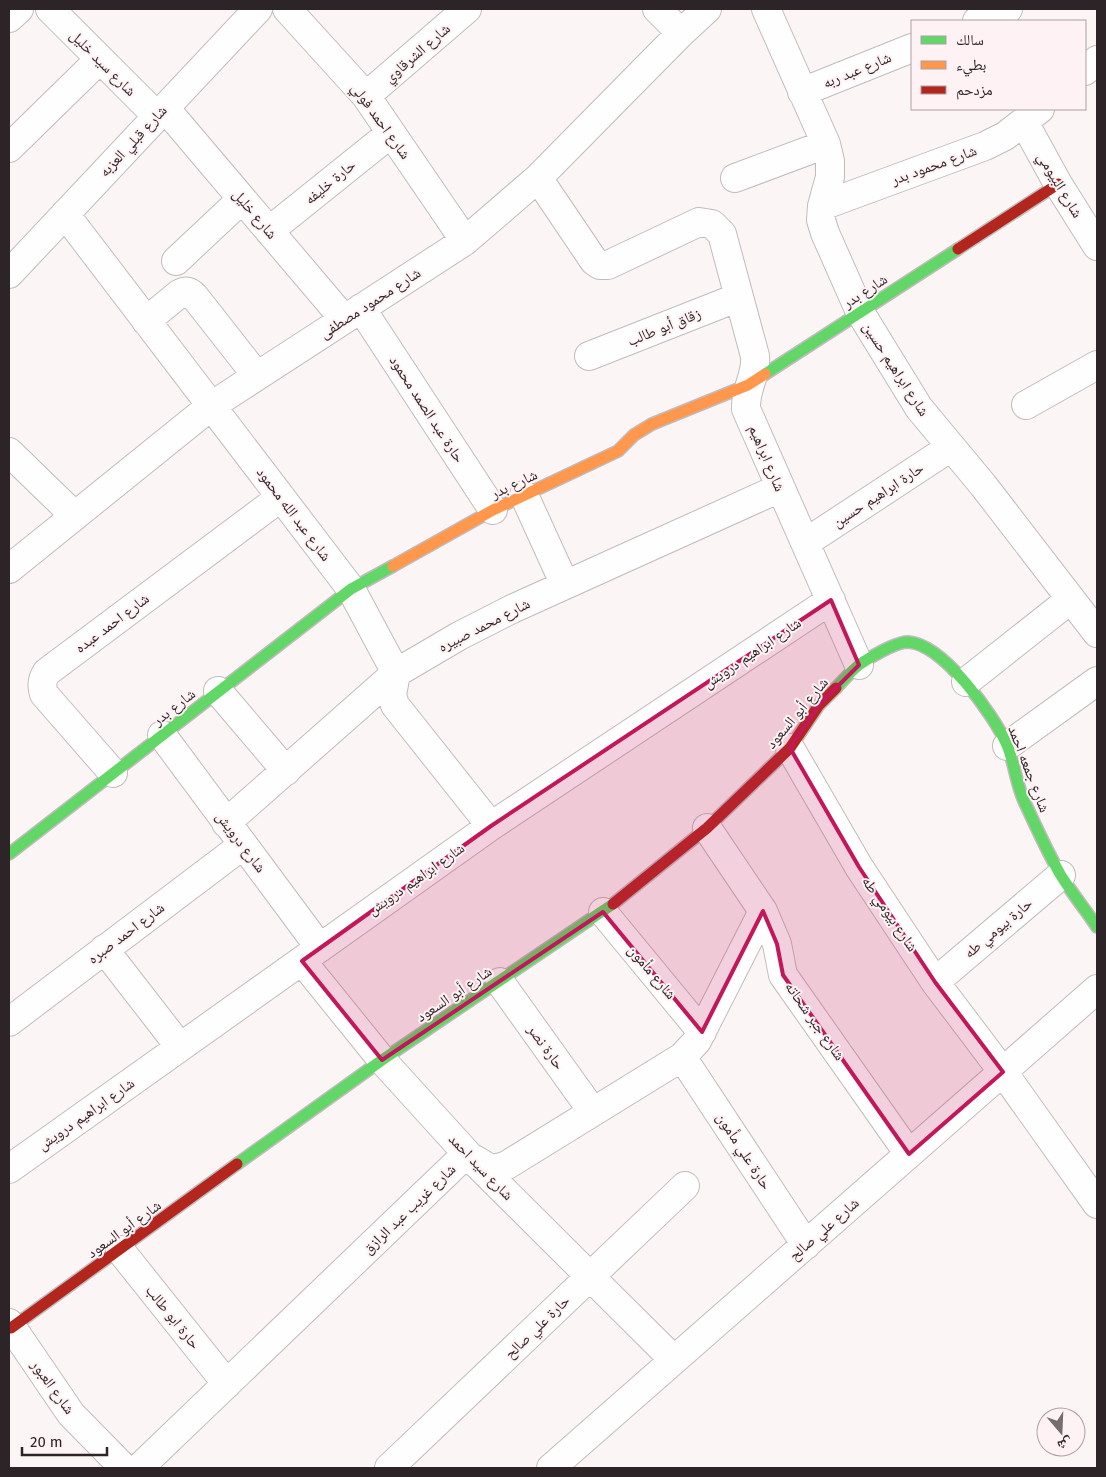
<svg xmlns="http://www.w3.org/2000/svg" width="1106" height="1477" font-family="'Fira Sans','Noto Naskh Arabic',sans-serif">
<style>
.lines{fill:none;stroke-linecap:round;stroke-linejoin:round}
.street-casing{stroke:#c2bbbc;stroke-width:30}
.fast-casing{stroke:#c2bbbc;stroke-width:14}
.slow-casing{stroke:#c2bbbc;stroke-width:14}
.jam-casing{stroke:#c2bbbc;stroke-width:14}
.street{stroke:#fffefe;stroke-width:28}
.fast{stroke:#63d668;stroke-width:11}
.slow{stroke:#ff974d;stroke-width:11}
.jam{stroke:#b3261e;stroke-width:11}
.marked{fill:#c2185b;fill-opacity:0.2;stroke:#c2185b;stroke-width:4;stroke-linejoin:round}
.labels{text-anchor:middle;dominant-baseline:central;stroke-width:4;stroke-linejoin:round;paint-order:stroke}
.street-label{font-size:15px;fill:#2c2426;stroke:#fff2f4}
</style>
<rect width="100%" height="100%" fill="#fcf5f6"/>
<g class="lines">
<g class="street-casing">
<path id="street" d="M50,9L157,116
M287,9L366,96L465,241
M657,9L681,33
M766,9L826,144L830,161V177L822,206L821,220L825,233L860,312L919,408L983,485L1097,633
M9,18L19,9
M977,21L1008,9
M1085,71L1097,60
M802,92L912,48
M366,96L467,9
M165,108L344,319
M1024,122L1058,184L1097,246
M9,148L100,59
M538,178L594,261L600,265H608L699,222L712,224L722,234L755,356C757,376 745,387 746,409L859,665
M735,178L826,144
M822,206L985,146L1005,136L1040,109
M65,214L351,589L396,673L392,695L395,705L491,826
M269,231L391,133
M176,261L242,199
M9,274L258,9
M361,308L493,510
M146,321L179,294C186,290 190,291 195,297L257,376
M589,356L739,297
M1026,405L1097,365
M9,452L75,516
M524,495L565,585
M805,543L951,447
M9,569L211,406L465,241L538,178L681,33L707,9
M966,682L1071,599
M218,691L286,771
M162,735L320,948
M1007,746L1097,681
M790,748L859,867L935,982L1003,1072L1097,1204
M113,773L44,694C41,685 42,679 47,672L281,497
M226,823L396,673L459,636L512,609L780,488
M707,828L763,911L777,944L783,975L909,1154
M603,912L702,1032
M104,949L180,1047
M302,961L382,1060L471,1158L674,1360
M500,982L593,1112
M935,982L1061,875
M9,1022L243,845
M682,1057L806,1245
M9,1169L491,826L831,600
M120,1250L227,1384
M9,1323L71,1414L124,1468
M139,1468L460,1160C473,1152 479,1165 491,1168C497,1169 502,1167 507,1165L682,1057L697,1041L763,911
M389,1468L685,1186
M551,1468L1097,989"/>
</g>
<g class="fast-casing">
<path id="fast" d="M765,374L958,249
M836,688C843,681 851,671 860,664C871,657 895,642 908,642C943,644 994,715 1007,745C1015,764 1016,785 1025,803C1036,827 1047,851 1060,874C1071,892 1085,909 1097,927
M9,854L351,589L393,566
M237,1164L382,1060L613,904"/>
</g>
<g class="slow-casing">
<path id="slow" d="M393,566L493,510L618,451L634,435L652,424L748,385L765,374"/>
</g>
<g class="jam-casing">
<path id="jam" d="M958,249L1058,184
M613,904L707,828L790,748L819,705L836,688
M11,1328L237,1164"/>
</g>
<use href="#street" class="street"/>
<use href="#fast" class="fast"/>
<use href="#slow" class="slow"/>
<use href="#jam" class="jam"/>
</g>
<path class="marked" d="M831,600L859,665L819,705L790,748L859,867L935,982L1003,1072L909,1154L783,975L777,944L763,911L702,1032L603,912L382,1060L302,961L491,826Z"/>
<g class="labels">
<g class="street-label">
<text transform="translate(417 53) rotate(-41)">شارع الشرقاوي</text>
<text transform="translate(103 63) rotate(45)">شارع سيد خليل</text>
<text transform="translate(857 70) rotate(-22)">شارع عبد ربه</text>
<text transform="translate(381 121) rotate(54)">شارع احمد فولي</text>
<text transform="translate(133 141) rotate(-47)">شارع قبلي العزبه</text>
<text transform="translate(934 165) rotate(-20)">شارع محمود بدر</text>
<text transform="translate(330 182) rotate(-39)">حارة خليفه</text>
<text transform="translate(1060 185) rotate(59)">شارع البيومي</text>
<text transform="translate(255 214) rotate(50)">شارع خليل</text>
<text transform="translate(865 291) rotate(-33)">شارع بدر</text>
<text transform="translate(370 303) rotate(-33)">شارع محمود مصطفى</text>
<text transform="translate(664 327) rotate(-22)">زقاق أبو طالب</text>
<text transform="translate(896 369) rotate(57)">شارع ابراهيم حسين</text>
<text transform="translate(427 409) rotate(57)">حارة عبد الصمد محمود</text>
<text transform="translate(767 458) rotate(67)">شارع ابراهيم</text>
<text transform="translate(514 484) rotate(-25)">شارع بدر</text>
<text transform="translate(878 495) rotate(-33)">حارة ابراهيم حسين</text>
<text transform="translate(294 514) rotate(53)">شارع عبد الله محمود</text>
<text transform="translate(112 623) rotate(-37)">شارع احمد عبده</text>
<text transform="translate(484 625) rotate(-27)">شارع محمد صبيره</text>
<text transform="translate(752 653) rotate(-34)">شارع ابراهيم درويش</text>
<text transform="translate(174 707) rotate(-38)">شارع بدر</text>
<text transform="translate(797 713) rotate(-50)">شارع أبو السعود</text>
<text transform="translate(1029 769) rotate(69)">شارع جمعه احمد</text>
<text transform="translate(241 842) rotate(53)">شارع درويش</text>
<text transform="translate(416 879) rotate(-35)">شارع ابراهيم درويش</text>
<text transform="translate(890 914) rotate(56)">شارع بيومي طه</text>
<text transform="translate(998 928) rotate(-40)">حارة بيومي طه</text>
<text transform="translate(126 933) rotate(-37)">شارع احمد صبره</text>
<text transform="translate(652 972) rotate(50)">شارع مأمون</text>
<text transform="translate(454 994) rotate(-34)">شارع أبو السعود</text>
<text transform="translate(815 1021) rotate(55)">شارع جبر شحاته</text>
<text transform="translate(546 1047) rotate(54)">حارة نصر</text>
<text transform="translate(86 1114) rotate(-35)">شارع ابراهيم درويش</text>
<text transform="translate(744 1151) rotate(57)">حارة علي مأمون</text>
<text transform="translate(481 1167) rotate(46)">شارع سيد احمد</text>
<text transform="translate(409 1209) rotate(-44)">شارع غريب عبد الرازق</text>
<text transform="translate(124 1229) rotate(-36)">شارع أبو السعود</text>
<text transform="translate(824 1229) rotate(-41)">شارع علي صالح</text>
<text transform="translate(173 1317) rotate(51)">حارة ابو طالب</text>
<text transform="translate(537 1327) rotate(-44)">حارة علي صالح</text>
<text transform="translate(53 1387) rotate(54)">شارع العبور</text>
</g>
</g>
<rect width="1106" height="1477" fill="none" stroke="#2c2426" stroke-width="20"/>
<rect x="911" y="20" width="175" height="90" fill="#fff2f4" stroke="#aba0a2"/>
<rect x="921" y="36" width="25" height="8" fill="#63d668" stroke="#aba0a2"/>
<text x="956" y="45" font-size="15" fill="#2c2426">سالك</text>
<rect x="921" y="61" width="25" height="8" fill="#ff974d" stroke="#aba0a2"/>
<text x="956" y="70" font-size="15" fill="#2c2426">بطيء</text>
<rect x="921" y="86" width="25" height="8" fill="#b3261e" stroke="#aba0a2"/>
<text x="956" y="95" font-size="15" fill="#2c2426">مزدحم</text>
<g transform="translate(1061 1432) rotate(161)"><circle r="24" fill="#fff2f4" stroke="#aba0a2"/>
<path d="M0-4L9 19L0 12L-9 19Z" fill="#756d6f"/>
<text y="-8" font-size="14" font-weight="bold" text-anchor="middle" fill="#2c2426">ش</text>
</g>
<path d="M22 1447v8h85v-8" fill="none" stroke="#2c2426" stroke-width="2.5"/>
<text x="30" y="1447" font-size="15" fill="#2c2426" stroke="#fff2f4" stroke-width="4" paint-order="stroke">20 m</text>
</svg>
